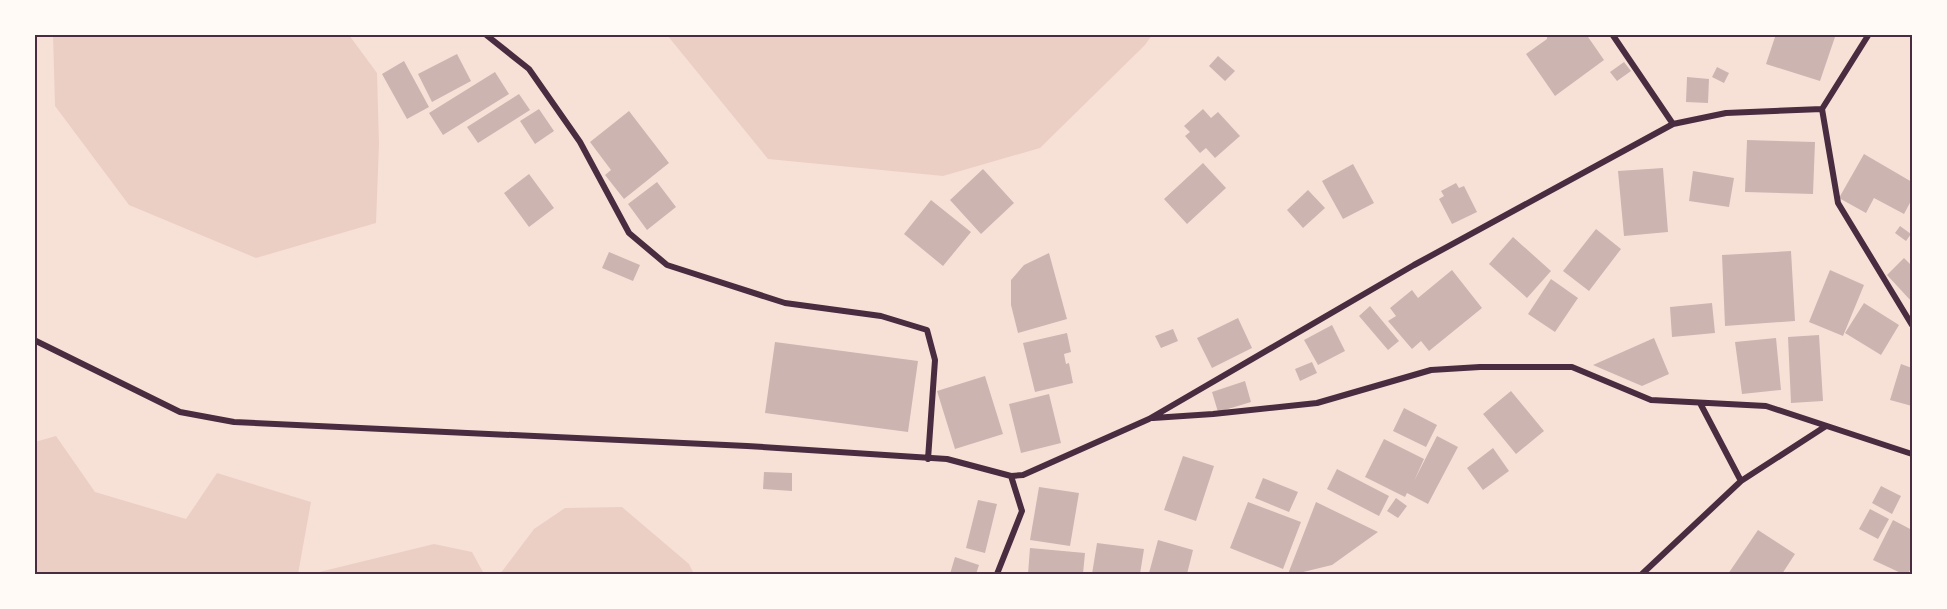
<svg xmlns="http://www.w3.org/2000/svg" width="1947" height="609" font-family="'DM Sans',sans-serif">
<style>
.green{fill:#ebcfc5}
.building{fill:#ccb4b1}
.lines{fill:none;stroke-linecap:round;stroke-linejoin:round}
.minor{stroke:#4a2c40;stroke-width:6}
.neatline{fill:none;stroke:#4a2c40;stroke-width:2}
</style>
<rect width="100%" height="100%" fill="#f7e1d7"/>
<path class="green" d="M53,35H349L377,73L379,144L376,223L256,258L129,205L55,106Z
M667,35H1152L1145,45L1040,148L943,176L768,159Z
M56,436L95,492L186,519L217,473L311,502L298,574H35V442Z
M622,507L689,564L694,574H500L534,529L565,508Z
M434,544L472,552L484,574H311Z"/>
<path class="building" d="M1550,34H1586L1604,60L1555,96L1526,54L1547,39V37Z
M1776,34H1836L1820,81L1766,64Z
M457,54L471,81L432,102L418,74Z
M1218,56L1235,71L1225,81L1209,66Z
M404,61L429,107L407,119L382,74Z
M1624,62L1631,71L1617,81L1610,72Z
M1717,67L1729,73L1724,83L1712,77Z
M495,72L509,94L443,135L429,113Z
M1687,77L1709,79L1708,103L1686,102Z
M519,94L530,110L478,143L467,127Z
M539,109L554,131L535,144L520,121Z
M1203,109L1211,118L1218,112L1240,136L1215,158L1206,148L1200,153L1185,136L1190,132L1184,126Z
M629,111L669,163L624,199L605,175L611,170L590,142Z
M1747,140L1815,142L1813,194L1745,192Z
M1864,154L1912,182V199L1904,214L1874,198L1866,213L1839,198Z
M1203,163L1226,188L1187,224L1164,199Z
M1353,164L1374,203L1343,219L1322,181Z
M1663,168L1668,232L1624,236L1618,171Z
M983,169L1014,203L981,234L950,200Z
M1693,171L1734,178L1729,207L1689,201Z
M529,174L554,208L529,227L504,193Z
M657,182L676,207L647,230L628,204Z
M1456,183L1459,188L1464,186L1477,212L1452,224L1439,199L1444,196L1441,191Z
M1308,190L1325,208L1303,228L1287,210Z
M931,200L971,232L943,266L904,234Z
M1900,226L1911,234L1906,241L1895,233Z
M1596,229L1621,249L1589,291L1563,271Z
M1513,237L1551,271L1527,298L1489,264Z
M1791,251L1795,321L1725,326L1722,255Z
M609,252L640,265L633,281L602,268Z
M1049,253L1067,319L1018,333L1011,305V280L1024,265Z
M1904,258L1912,266V302L1887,275Z
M1452,270L1482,308L1429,351L1421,341L1412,349L1388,321L1396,316L1390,308L1412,290L1418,298Z
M1830,270L1864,285L1843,336L1809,322Z
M1551,279L1578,298L1555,332L1528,314Z
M1712,303L1715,333L1672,337L1670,307Z
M1864,303L1899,325L1881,355L1845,333Z
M1370,306L1399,341L1388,350L1359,316Z
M1238,318L1252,348L1212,368L1197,338Z
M1332,325L1345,351L1318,365L1304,340Z
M1173,329L1178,341L1161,348L1155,336Z
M1067,333L1071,352L1064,354L1066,364L1069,363L1073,383L1035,392L1023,343Z
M1819,335L1823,401L1791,403L1788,337Z
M1654,338L1669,374L1642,386L1593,365Z
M1776,338L1781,390L1742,394L1735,342Z
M775,342L918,361L908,432L765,413Z
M1312,362L1317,373L1300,381L1295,369Z
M1901,364L1912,368V406L1890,400Z
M985,376L1003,434L955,449L937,391Z
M1245,381L1251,402L1218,412L1212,392Z
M1511,391L1544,431L1516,454L1483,414Z
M1049,394L1061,443L1021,453L1009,404Z
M1404,408L1437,425L1426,447L1393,431Z
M1437,436L1458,447L1428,504L1407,493L1405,497L1365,477L1384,439L1424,459L1414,481Z
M1493,448L1509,471L1483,490L1467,468Z
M1183,456L1214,466L1196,521L1164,510Z
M1337,469L1389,496L1379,516L1327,489Z
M764,472L792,473V491L763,489Z
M1263,478L1298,492L1289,512L1255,498Z
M1881,486L1901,496L1892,514L1872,503Z
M1039,487L1079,493L1070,546L1030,540Z
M1396,498L1407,506L1398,518L1387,511Z
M978,500L997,504L985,553L966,548Z
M1248,502L1301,522L1283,569L1230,548Z
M1316,502L1378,532L1332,565L1295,574H1288Z
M1870,509L1889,519L1878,539L1859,529Z
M1893,520L1912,530V566L1908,574H1903L1873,560Z
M1758,530L1795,554L1782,574H1728Z
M1158,540L1193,550L1187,574L1149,573Z
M1097,543L1144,549L1140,574H1092Z
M1030,548L1085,553L1083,574H1028Z
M955,557L979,565L976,574H950Z"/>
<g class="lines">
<path class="minor" d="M485,34L529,69L580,142L629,233L667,265L785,303L881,316L927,330L935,360L928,459
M1612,34L1673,124
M1869,34L1822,109L1838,203L1912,325
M34,340L180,412L234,422L747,446L947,459L1011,476L1023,475L1149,419L1414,265L1673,124L1726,113L1822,109
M1700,403L1741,481
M1153,418L1213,414L1317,403L1431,370L1480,367H1572L1651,400L1766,406L1912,454
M997,574L1022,511L1011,476
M1642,574L1741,481L1826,426"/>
</g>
<rect width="1947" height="609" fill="none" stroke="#fffaf5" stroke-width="72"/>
<rect x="36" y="36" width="1875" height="537" class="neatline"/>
</svg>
